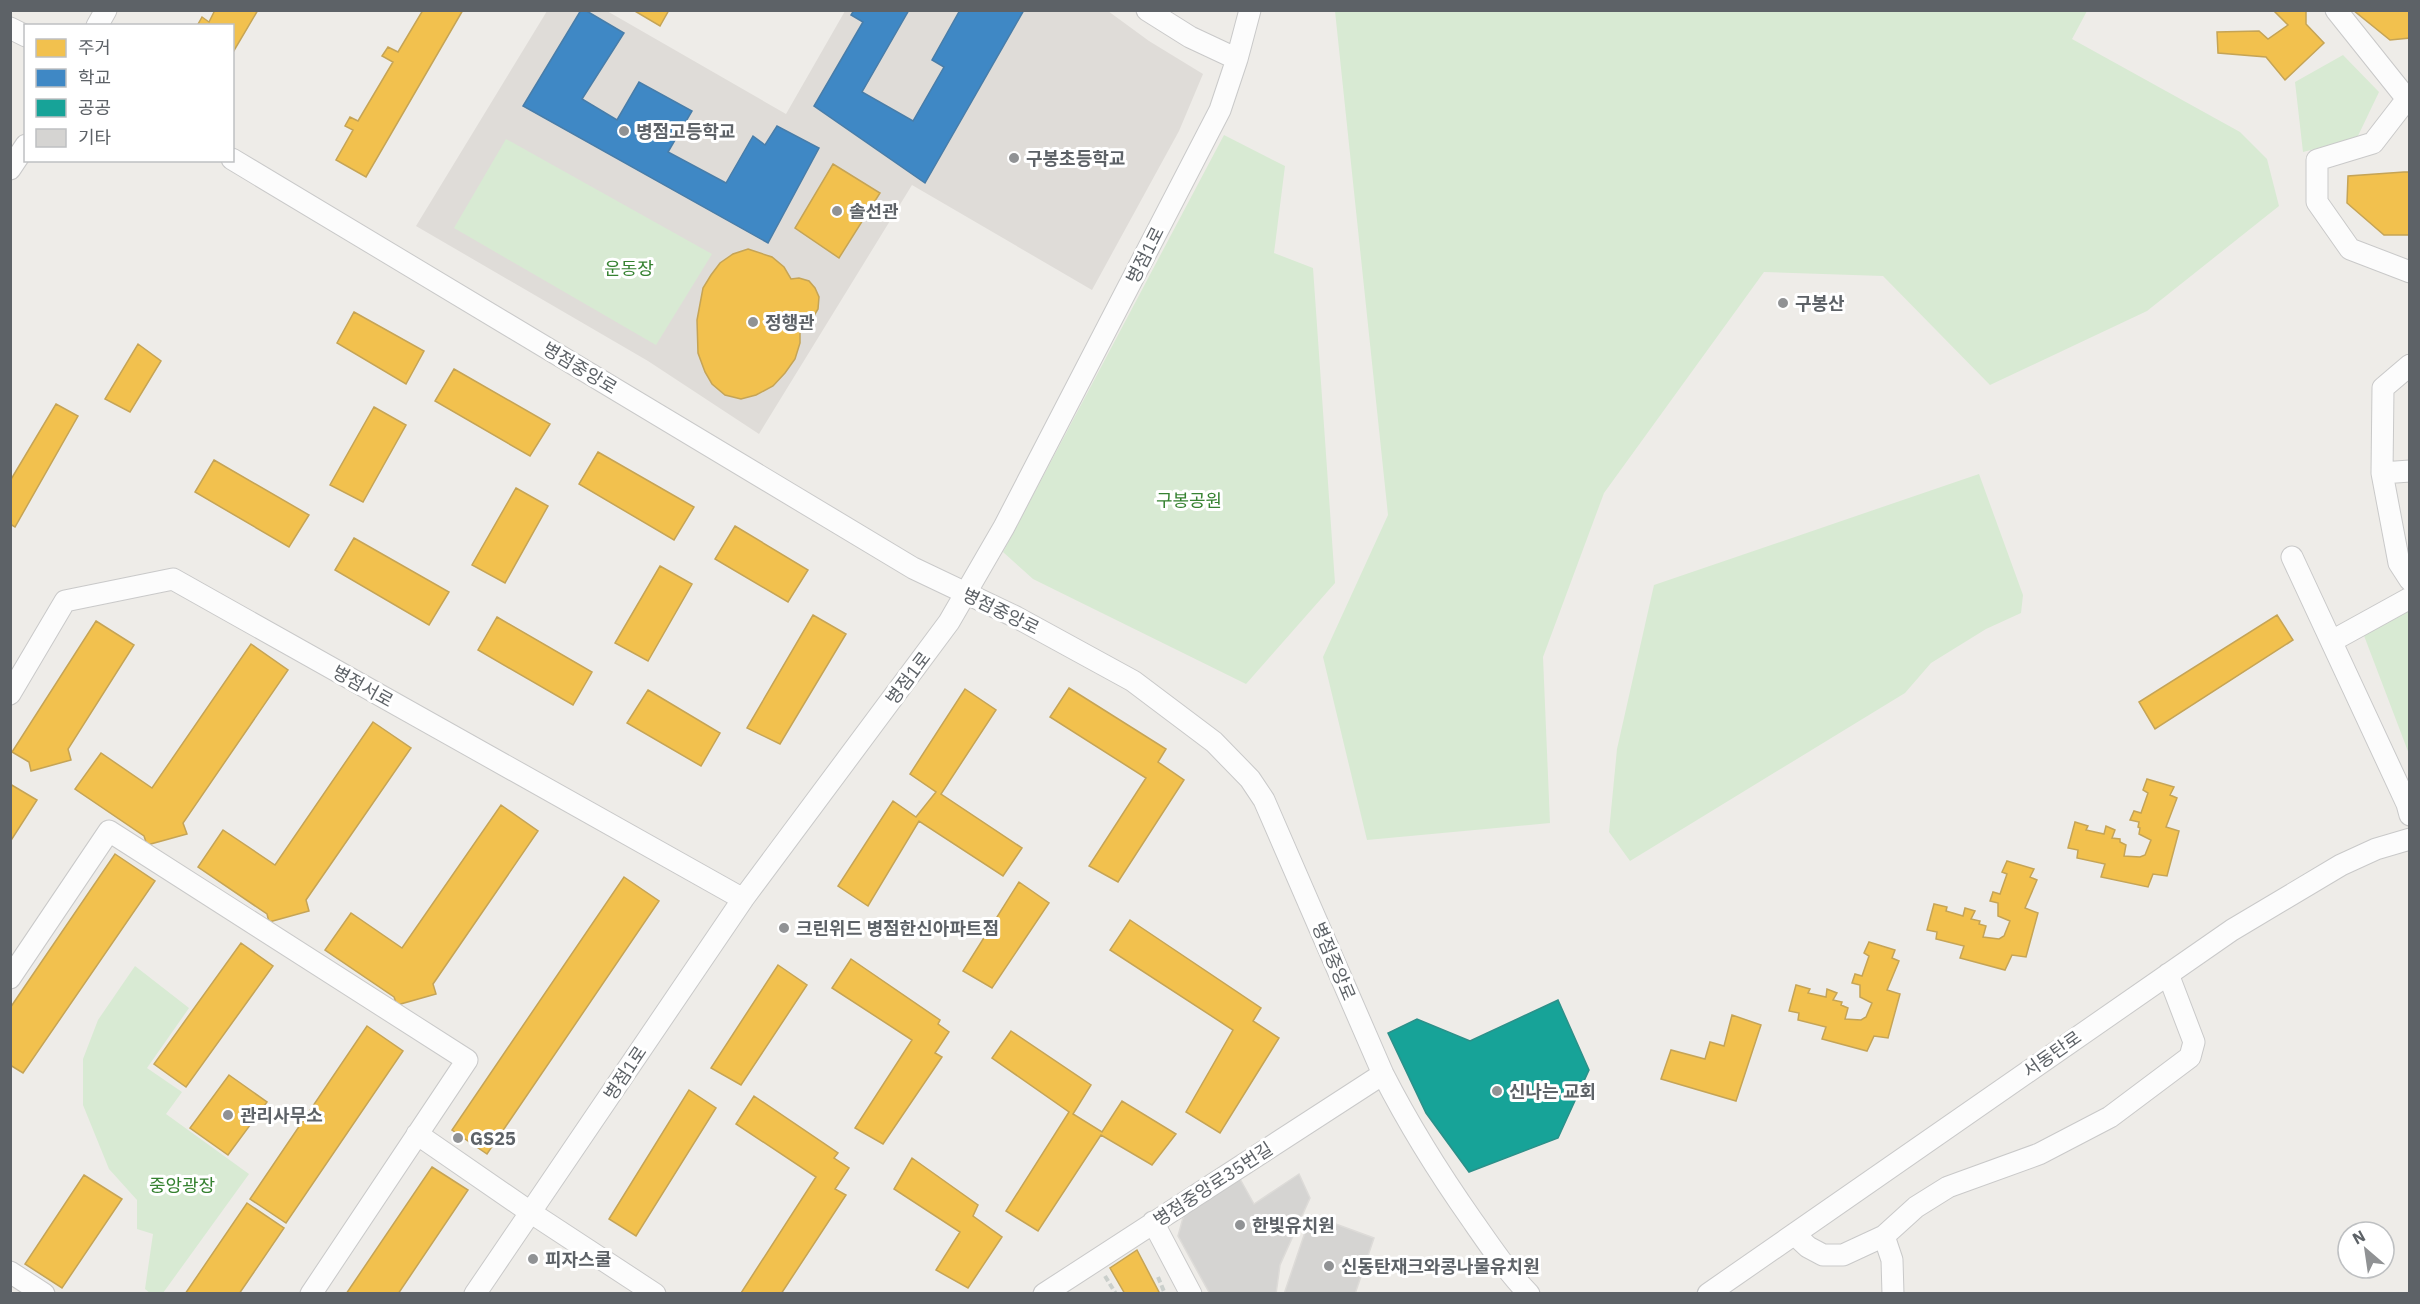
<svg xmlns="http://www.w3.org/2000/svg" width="2420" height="1304" font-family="'IBM Plex Sans','Noto Sans KR',sans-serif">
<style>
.education{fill:#dfdcd8}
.green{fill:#d8ead3}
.homes{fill:#f2c14e;stroke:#c5a456;stroke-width:1.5}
.schools{fill:#3f88c5;stroke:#487da9;stroke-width:1.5}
.public{fill:#17a398;stroke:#2c9089;stroke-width:1.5}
.building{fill:#d5d4d2;stroke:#dddbd8;stroke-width:1.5}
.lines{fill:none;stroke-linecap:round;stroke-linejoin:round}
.minor-casing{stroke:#c9c9c9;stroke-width:23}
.path{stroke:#cacfcb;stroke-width:4;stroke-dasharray:6 3;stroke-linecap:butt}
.minor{stroke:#fcfcfc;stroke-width:21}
.poi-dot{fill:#909294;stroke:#fff;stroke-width:2}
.labels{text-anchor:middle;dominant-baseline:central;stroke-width:6;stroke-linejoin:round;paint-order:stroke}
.poi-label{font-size:18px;font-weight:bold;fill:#5d6267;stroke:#fff;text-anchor:start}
.street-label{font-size:18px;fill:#5d6267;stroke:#fff}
.park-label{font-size:18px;fill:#368231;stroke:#fff}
</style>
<rect width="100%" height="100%" fill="#eeece8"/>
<path class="education" d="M547,11H607L786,114L845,11H1108L1149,41L1203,74L1179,131L1092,290L912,185L759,434L648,361L416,226Z"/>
<path class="green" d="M1335,11H2087L2072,39L2240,132L2267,159L2279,206L2147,311L1990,385L1883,276L1764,272L1604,493L1543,657L1550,823L1367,840L1323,657L1388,515Z
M2343,55L2379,92L2357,138L2303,152L2295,82Z
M1224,135L1285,166L1274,253L1313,268L1335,583L1246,684L1033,579L1003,552Z
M506,139L712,254L656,345L454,228Z
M1979,474L2023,595L2021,613L1986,629L1931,663L1905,693L1630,861L1609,832L1617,749L1654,585Z
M2409,606V754L2363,633Z
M135,966L189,1008L147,1068L182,1092L166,1114L249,1174L163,1293H150L145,1289L153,1234L137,1229V1200L109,1169L83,1105V1059L98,1020Z"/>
<path class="homes" d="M215,10H258L232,54V26H197L202,17L209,22Z
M423,10H463L366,177L336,160L353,130L345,126L350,117L358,121L393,62L382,56L388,47L398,52Z
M633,10H669L660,26Z
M2273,10H2306V24L2324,43L2285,80L2266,57L2218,53L2217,32L2259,31L2268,39L2288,25Z
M2353,10H2410V38L2390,40Z
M833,164L880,193L839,258L795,228Z
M2404,172H2410V235H2384L2347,203L2348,176Z
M748,249L772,257L784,267L791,279L799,278L809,281L815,288L819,297L818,309L812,319L805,325L800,326V343L795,359L785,373L773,386L756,395L741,399L725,395L712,384L705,372L698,353L697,320L703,288L711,275L720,263L733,254Z
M354,312L424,351L406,384L337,343Z
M138,344L161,361L130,412L105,399Z
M454,369L550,424L530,456L435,401Z
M56,404L78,416L15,527L10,524V481Z
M374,407L406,425L363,502L330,485Z
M598,452L694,507L674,540L579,484Z
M214,460L309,515L289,547L195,492Z
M516,488L548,506L505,583L472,565Z
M735,526L808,570L788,602L715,559Z
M354,538L449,592L429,625L335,570Z
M660,566L692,584L648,661L615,643Z
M813,615L846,634L780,744L747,728Z
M2277,615L2293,640L2155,729L2139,702Z
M497,617L592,672L573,705L478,650Z
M96,621L134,645L68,749L71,760L31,771L29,762L12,752Z
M251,644L288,670L183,823L187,834L147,845L144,836L75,789L101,753L152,788Z
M1069,688L1166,749L1158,762L1184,780L1118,882L1089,866L1146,778L1050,717Z
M965,689L996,710L941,794L1022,848L1003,876L919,821L868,906L838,886L893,801L916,817L936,792L910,774Z
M648,690L720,733L701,766L627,723Z
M373,722L411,748L306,900L309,911L269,922L267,914L198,867L223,830L275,865Z
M2147,779L2174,787L2170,795L2177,798L2166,827L2179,831L2167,876L2153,874L2148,887L2101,877L2105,864L2077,858L2078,850L2068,848L2075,822L2088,826L2086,830L2104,834L2106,826L2115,830L2112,838L2120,839V842L2126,845L2124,856L2140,857L2145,855L2151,840L2139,834L2140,828L2138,827L2139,822L2130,820L2134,811L2141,813L2148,793L2143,790Z
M10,784L37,800L10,842Z
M501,805L538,831L433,984L436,994L397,1005L394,997L325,950L351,913L402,948Z
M115,854L155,881L23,1073L10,1065V1008Z
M2007,861L2034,869L2030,877L2037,880L2025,908L2038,913L2026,957L2012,955L2005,970L1960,958L1964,946L1936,939L1937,932L1927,930L1934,904L1947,907L1946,911L1963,916L1965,908L1975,911L1971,919L1980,921L1979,924L1986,926L1983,937L1999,939L2004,936L2010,921L1998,916V903L1990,901L1993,892L2000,894L2007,874L2002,872Z
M624,877L659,901L487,1154L452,1130Z
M1019,882L1049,903L992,988L963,971Z
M1130,920L1261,1008L1253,1021L1279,1038L1220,1133L1186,1112L1233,1030L1110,950Z
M1869,942L1895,950L1892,958L1899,961L1887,990L1900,994L1888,1038L1874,1036L1867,1051L1822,1039L1826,1027L1798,1020L1799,1013L1789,1011L1796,985L1810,989L1808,993L1826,997L1827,989L1837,993L1833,1000L1842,1002L1841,1005L1848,1008L1845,1019L1861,1020L1866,1017L1872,1003L1860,997V985L1852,983L1855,974L1862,976L1869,956L1864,953Z
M241,943L273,966L186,1087L154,1064Z
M851,959L940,1020L938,1024L949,1032L935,1053L942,1057L883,1144L855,1128L912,1040L832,988Z
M778,965L807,985L741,1085L711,1068Z
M1732,1015L1761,1025L1736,1101L1661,1079L1671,1050L1705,1059L1710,1042L1724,1046Z
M367,1026L403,1051L286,1223L250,1199Z
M1011,1031L1091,1085L1073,1114L1102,1132L1122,1101L1176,1134L1152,1165L1101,1135L1038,1231L1006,1211L1069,1112L992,1058Z
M229,1075L267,1102L228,1155L190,1128Z
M689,1090L716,1108L636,1236L609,1219Z
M754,1096L838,1153L834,1158L849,1168L835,1189L846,1195L781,1294L741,1293L816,1177L736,1124Z
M912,1158L978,1205L973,1216L1002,1237L968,1288L936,1270L960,1232L894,1189Z
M432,1167L468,1190L398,1294H346Z
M84,1175L122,1199L62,1288L25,1264Z
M247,1203L284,1228L239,1294H185Z
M1137,1250L1160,1294H1125L1110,1268Z"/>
<path class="schools" d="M581,10H585L624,33L582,99L617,120L639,82L692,111L668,152L726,183L753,136L765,145L777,126L819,148L768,243L523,106Z
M854,10H909L862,92L913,121L944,67L932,60L960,10H1024L925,183L814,106L863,22L851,15Z"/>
<path class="public" d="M1558,1000L1589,1070L1558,1138L1469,1172L1426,1113L1388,1033L1417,1019L1470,1041Z"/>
<path class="building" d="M1299,1174L1310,1198L1280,1265L1276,1294H1210L1178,1236L1184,1214L1240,1179L1254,1204Z
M1311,1215L1374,1238L1355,1294H1284Z"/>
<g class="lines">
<g class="minor-casing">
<path id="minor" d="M1147,10L1190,37L1237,59
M2336,10L2407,99L2373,143L2317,160V202L2350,249L2410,272
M97,26L106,10
M10,28L26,36
M232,159L913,568L1016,617L1133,681L1214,742L1250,779L1264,800L1383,1074C1409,1125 1439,1173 1472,1220C1490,1246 1507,1271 1529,1294
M10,169L26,145
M2410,365L2383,388L2382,473L2399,563L2410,580
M2382,473L2410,471
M2292,557L2407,804L2410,815
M2332,641L2410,598
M10,694L65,601L173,579L743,899
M10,978L109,831L467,1060L311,1294
M417,1134L530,1212L655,1294
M1153,1222L1191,1294
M1794,1234L1808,1247L1823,1255H1843L1884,1236L1916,1207L1948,1187L2039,1154L2110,1117L2190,1057L2194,1042L2168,974
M1884,1236L1892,1260L1893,1294
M10,1272L44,1294
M475,1294L743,899L949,622L1004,527L1220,110L1237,59L1250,10
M1044,1294L1383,1074
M1708,1294L2232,930L2341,865L2376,849L2410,839"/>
</g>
<path class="path" d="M1105,1276L1116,1294
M1158,1277L1165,1294"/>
<use href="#minor" class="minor"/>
</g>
<g class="poi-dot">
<circle cx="624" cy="131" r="6"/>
<circle cx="1014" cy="158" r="6"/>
<circle cx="837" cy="211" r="6"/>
<circle cx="1783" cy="303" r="6"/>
<circle cx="753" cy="322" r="6"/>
<circle cx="784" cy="928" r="6"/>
<circle cx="1497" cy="1091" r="6"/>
<circle cx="228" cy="1115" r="6"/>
<circle cx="458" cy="1138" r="6"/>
<circle cx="1240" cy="1225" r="6"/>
<circle cx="533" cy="1259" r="6"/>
<circle cx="1329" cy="1266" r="6"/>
</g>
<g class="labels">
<g class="poi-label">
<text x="636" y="131">병점고등학교</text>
<text x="1026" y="158">구봉초등학교</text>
<text x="849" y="211">솔선관</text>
<text x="1795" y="303">구봉산</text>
<text x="765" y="322">정행관</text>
<text x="796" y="928">크린위드 병점한신아파트점</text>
<text x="1509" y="1091">신나는 교회</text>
<text x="240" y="1115">관리사무소</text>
<text x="470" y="1138">GS25</text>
<text x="1252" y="1225">한빛유치원</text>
<text x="545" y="1259">피자스쿨</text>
<text x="1341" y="1266">신동탄재크와콩나물유치원</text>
</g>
<g class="street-label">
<text transform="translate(1145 255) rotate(-63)">병점1로</text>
<text transform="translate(580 368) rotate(31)">병점중앙로</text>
<text transform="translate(1001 611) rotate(26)">병점중앙로</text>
<text transform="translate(908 678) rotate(-53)">병점1로</text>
<text transform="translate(363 686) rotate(29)">병점서로</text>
<text transform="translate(1334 961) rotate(67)">병점중앙로</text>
<text transform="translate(2052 1054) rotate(-35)">서동탄로</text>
<text transform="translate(625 1073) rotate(-56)">병점1로</text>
<text transform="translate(1213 1184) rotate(-33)">병점중앙로35번길</text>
</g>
<g class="park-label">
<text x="629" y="268">운동장</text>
<text x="1189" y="500">구봉공원</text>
<text x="182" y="1185">중앙광장</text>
</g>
</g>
<rect width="2420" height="1304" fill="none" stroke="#5d6267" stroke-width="24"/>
<rect x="24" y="24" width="210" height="138" fill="#ffffff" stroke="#bec0c2" stroke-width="1.5"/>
<rect x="36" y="39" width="30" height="18" fill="#f2c14e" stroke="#bec0c2" stroke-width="1.5"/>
<text x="78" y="54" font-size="18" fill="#5d6267">주거</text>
<rect x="36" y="69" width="30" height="18" fill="#3f88c5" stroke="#bec0c2" stroke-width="1.5"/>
<text x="78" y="84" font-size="18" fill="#5d6267">학교</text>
<rect x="36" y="99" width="30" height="18" fill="#17a398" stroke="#bec0c2" stroke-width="1.5"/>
<text x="78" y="114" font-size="18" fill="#5d6267">공공</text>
<rect x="36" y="129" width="30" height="18" fill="#d5d4d2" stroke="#bec0c2" stroke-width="1.5"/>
<text x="78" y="144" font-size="18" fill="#5d6267">기타</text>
<g transform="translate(2366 1250) rotate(331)"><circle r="28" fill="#ffffff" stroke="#bec0c2" stroke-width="1.5"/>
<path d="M0-4.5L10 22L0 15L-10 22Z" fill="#909294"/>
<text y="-9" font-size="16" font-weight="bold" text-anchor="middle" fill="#5d6267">N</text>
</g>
</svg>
